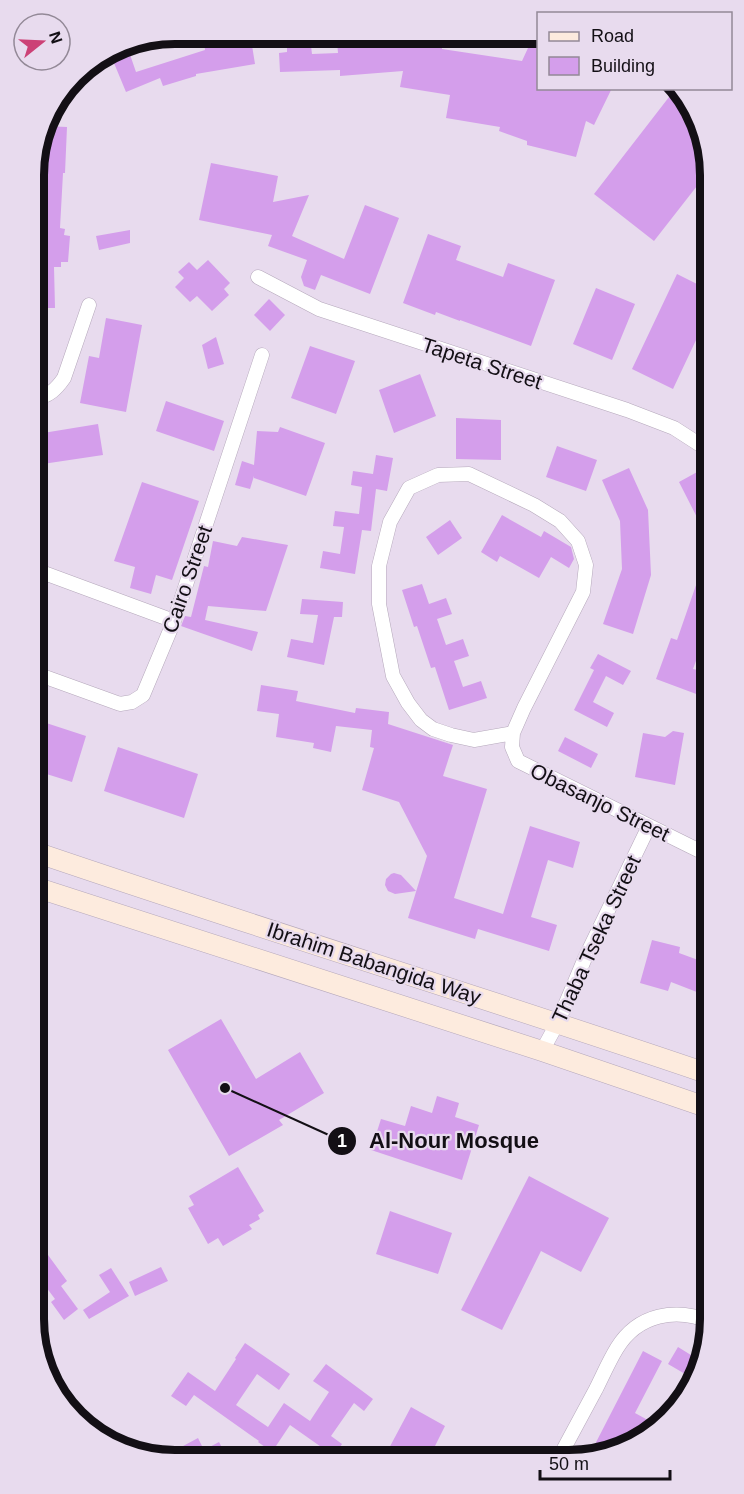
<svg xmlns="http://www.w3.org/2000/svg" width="744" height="1494" font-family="Helvetica,sans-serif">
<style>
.building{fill:#d49eeb}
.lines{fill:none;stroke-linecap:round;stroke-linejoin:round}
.minor-casing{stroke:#b5a8bb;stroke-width:15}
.secondary-casing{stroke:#b5a8bb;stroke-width:21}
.minor{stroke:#fff;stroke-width:14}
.secondary{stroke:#fdebde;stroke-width:20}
.labels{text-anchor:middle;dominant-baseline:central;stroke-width:4.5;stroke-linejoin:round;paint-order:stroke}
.street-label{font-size:21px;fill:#130f15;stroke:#e8dbee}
.rim{fill:none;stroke:#130f15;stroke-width:8}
.leader{fill:none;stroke:#130f15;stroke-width:2}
.callout-dot{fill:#130f15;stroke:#e8dbee;stroke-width:2}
.mark-label{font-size:18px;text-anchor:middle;font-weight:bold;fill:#fff}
.callout-label{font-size:22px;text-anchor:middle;font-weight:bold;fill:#130f15;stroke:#e8dbee;stroke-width:4.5;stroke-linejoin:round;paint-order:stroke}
</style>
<rect width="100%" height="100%" fill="#e8dbee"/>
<path class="building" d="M244,33H250L255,64L196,74V76L163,86L160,78L126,92L109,51L121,44L126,43L136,72L205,50L204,40Z
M534,35H538V88H612L594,125L586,121L576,157L527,145V141L499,131L500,127L446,118L450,95L400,87L403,71L340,76V70L280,72L279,53L287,52V46H311L312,54L338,53L337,41L384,37L442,47V49L522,61Z
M676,88L704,130V177L654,241L594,194Z
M44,126L67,127L65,173H63L60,228L65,229L64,235L70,236L68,262H61V267H54L55,308H35V276H39L44,213H34V157Z
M211,163L278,176L273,202L309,195L292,236L344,259L365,205L399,218L370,294L321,275L315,290L304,286L301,277L307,260L268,246L272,235L199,220Z
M130,230V243L99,250L96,236Z
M428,234L461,246L456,260L503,277L508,263L555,280L531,346L460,320V321L436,312L435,315L403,303Z
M208,260L230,283L224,289L229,295L212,311L197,296L190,302L175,287L184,278L178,272L189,262L197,270Z
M677,274L705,288V321L673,389L632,369Z
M596,288L635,304L612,360L573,344Z
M269,299L285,315L270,331L254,315Z
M106,318L142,325L126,412L80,403L89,356L99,358Z
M216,337L224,364L208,369L202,345Z
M310,346L355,361L336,414L291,398Z
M420,374L436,416L394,433L379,390Z
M166,401L224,421L214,451L156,431Z
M456,418L501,420V460L456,459Z
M98,424L103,455L36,465V432L43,433Z
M280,427L325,443L306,496L254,478V476L250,489L235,485L242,461L254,465L257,431L278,432Z
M557,446L597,460L586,491L546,477Z
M376,455L393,458L387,491L376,489L371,531L362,530L355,574L320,568L323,551L340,554L344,527L333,526L335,511L359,514L362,487L351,485L353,471L373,474Z
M629,468L648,510L651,575L633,634L603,624L622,569L620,521L602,480Z
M699,471L706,484V535L679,482Z
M142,482L199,501L172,580L156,575L151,594L130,588L135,567L114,561Z
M502,515L541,537L544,531L571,547L574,559L569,568L551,557L539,578L500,556L497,562L481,552Z
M450,520L462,538L438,555L426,537Z
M242,537L288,545L266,611L208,606L205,620L258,632L252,651L181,626L185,616L191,617L204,566L208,567L213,541L237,546Z
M704,562H706L707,641L704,639L693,669L707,672V698L656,679L671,638L677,640Z
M422,584L429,604L446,598L452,614L437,619L446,645L463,639L469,656L454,661L463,687L481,681L487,698L449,710L435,667L431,668L417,626L414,627L402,590Z
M302,599L343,602L342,617H334L324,665L287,657L291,639L313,643L318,615L300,614Z
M598,654L631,671L623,685L606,676L593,702L614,713L607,727L574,710L594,670L590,668Z
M261,685L298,691L296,701L355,713L356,708L389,712L388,724L453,745L443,776L487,789L454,898L503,914L530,826L580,842L573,868L548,860L531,917L557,925L549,951L478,929L475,939L408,918L427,856L399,802L362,790L374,748L370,747L372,730L336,726L331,752L313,748L314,743L276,737L279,714L257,711Z
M37,720L86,736L72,782L37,771Z
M673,731L684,733L675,785L635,777L643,733L665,737Z
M565,737L598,754L591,768L558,751Z
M118,747L198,774L184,818L104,791Z
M394,873L401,875L416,891L395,894L388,891L385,885L386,879L391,874Z
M652,940L680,947L679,953L709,964V978L702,994L671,982L668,991L640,983Z
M221,1019L256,1079L300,1052L324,1093L279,1120L283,1125L229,1156L168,1050Z
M437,1096L459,1103L455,1117L479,1125L462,1180L371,1150L381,1119L405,1126L411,1106L432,1113Z
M238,1167L264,1211L258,1215L260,1219L249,1225L252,1229L223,1246L218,1238L208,1244L188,1208L194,1205L189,1196Z
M529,1176L609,1218L581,1272L541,1251L502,1330L461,1310Z
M390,1211L452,1233L438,1274L376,1254Z
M40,1244L67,1281L61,1286L78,1309L64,1320L51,1302L55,1299L40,1279Z
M161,1267L168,1281L135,1296L129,1282Z
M111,1268L129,1296L89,1319L83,1310L110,1292L99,1275Z
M245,1343L290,1374L279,1390L257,1374L236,1405L268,1427L284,1403L310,1421L329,1392L313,1381L326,1364L373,1399L364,1411L354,1403L331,1436L342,1444L334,1456L290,1425L272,1452L258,1442L259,1441L194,1395L186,1406L171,1396L188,1372L215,1391L236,1359L235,1358Z
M678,1347L699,1360L692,1378L668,1364Z
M643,1351L662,1361L635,1413L655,1424L614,1454H590Z
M411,1407L445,1426L430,1456L395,1457L387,1452Z
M198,1438L204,1450L219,1442L228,1459L157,1460Z"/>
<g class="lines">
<g class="minor-casing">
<path id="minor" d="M258,277L319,309L627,410L674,428L705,448
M35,398C49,397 57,388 64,378L89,305
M36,570L174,621
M37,674L120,704L132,702L143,695L174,621L262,355
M513,733L474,740L451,735L433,729L421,720L408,703L393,676L379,604V566L390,522L409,488L438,475L469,474L534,505L560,521L578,541L586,565L583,592L524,708L513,733L512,747L518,761L708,855
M542,1051L558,1022L585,958L649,826
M561,1454C573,1432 584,1411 596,1389C603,1375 609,1361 617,1348C638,1314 676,1307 711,1322"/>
</g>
<g class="secondary-casing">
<path id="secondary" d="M38,853C261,929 486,998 709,1074
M38,888L542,1051L709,1108"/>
</g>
<use href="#minor" class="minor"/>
<use href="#secondary" class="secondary"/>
</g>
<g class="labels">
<g class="street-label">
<text transform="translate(482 363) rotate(18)">Tapeta Street</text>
<text transform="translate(187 579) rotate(-71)">Cairo Street</text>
<text transform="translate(600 802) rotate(26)">Obasanjo Street</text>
<text transform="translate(596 939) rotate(-65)">Thaba Tseka Street</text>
<text transform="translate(374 963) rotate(18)">Ibrahim Babangida Way</text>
</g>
</g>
<path d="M0 0H744V1494H0ZM175 44H569A131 131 0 0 1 700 175V1319A131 131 0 0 1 569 1450H175A131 131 0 0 1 44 1319V175A131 131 0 0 1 175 44Z" fill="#e8dbee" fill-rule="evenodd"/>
<path class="rim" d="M175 44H569A131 131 0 0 1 700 175V1319A131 131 0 0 1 569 1450H175A131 131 0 0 1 44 1319V175A131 131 0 0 1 175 44Z"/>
<path class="leader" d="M225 1088L342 1141"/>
<g class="callout-dot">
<circle cx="225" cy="1088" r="6"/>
<circle cx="342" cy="1141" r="15"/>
</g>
<g class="mark-label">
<text x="342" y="1147">1</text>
</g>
<g class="callout-label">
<text x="454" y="1148">Al-Nour Mosque</text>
</g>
<rect x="537" y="12" width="195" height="78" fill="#e8dbee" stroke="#938997" stroke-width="1.5"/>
<rect x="549" y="32" width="30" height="9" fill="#fdebde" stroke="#938997" stroke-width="1.5"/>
<text x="591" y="42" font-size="18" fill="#130f15">Road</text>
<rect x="549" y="57" width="30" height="18" fill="#d49eeb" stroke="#938997" stroke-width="1.5"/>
<text x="591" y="72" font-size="18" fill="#130f15">Building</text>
<g transform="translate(42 42) rotate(72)"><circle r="28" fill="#e8dbee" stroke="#938997" stroke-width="1.5"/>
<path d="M0-4.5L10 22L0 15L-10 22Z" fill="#cc4176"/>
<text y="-9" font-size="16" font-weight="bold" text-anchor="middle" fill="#130f15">N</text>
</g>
<path d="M540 1470v9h130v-9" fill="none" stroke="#130f15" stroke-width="3"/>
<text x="549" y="1470" font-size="18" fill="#130f15" stroke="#e8dbee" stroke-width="4.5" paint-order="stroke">50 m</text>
</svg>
